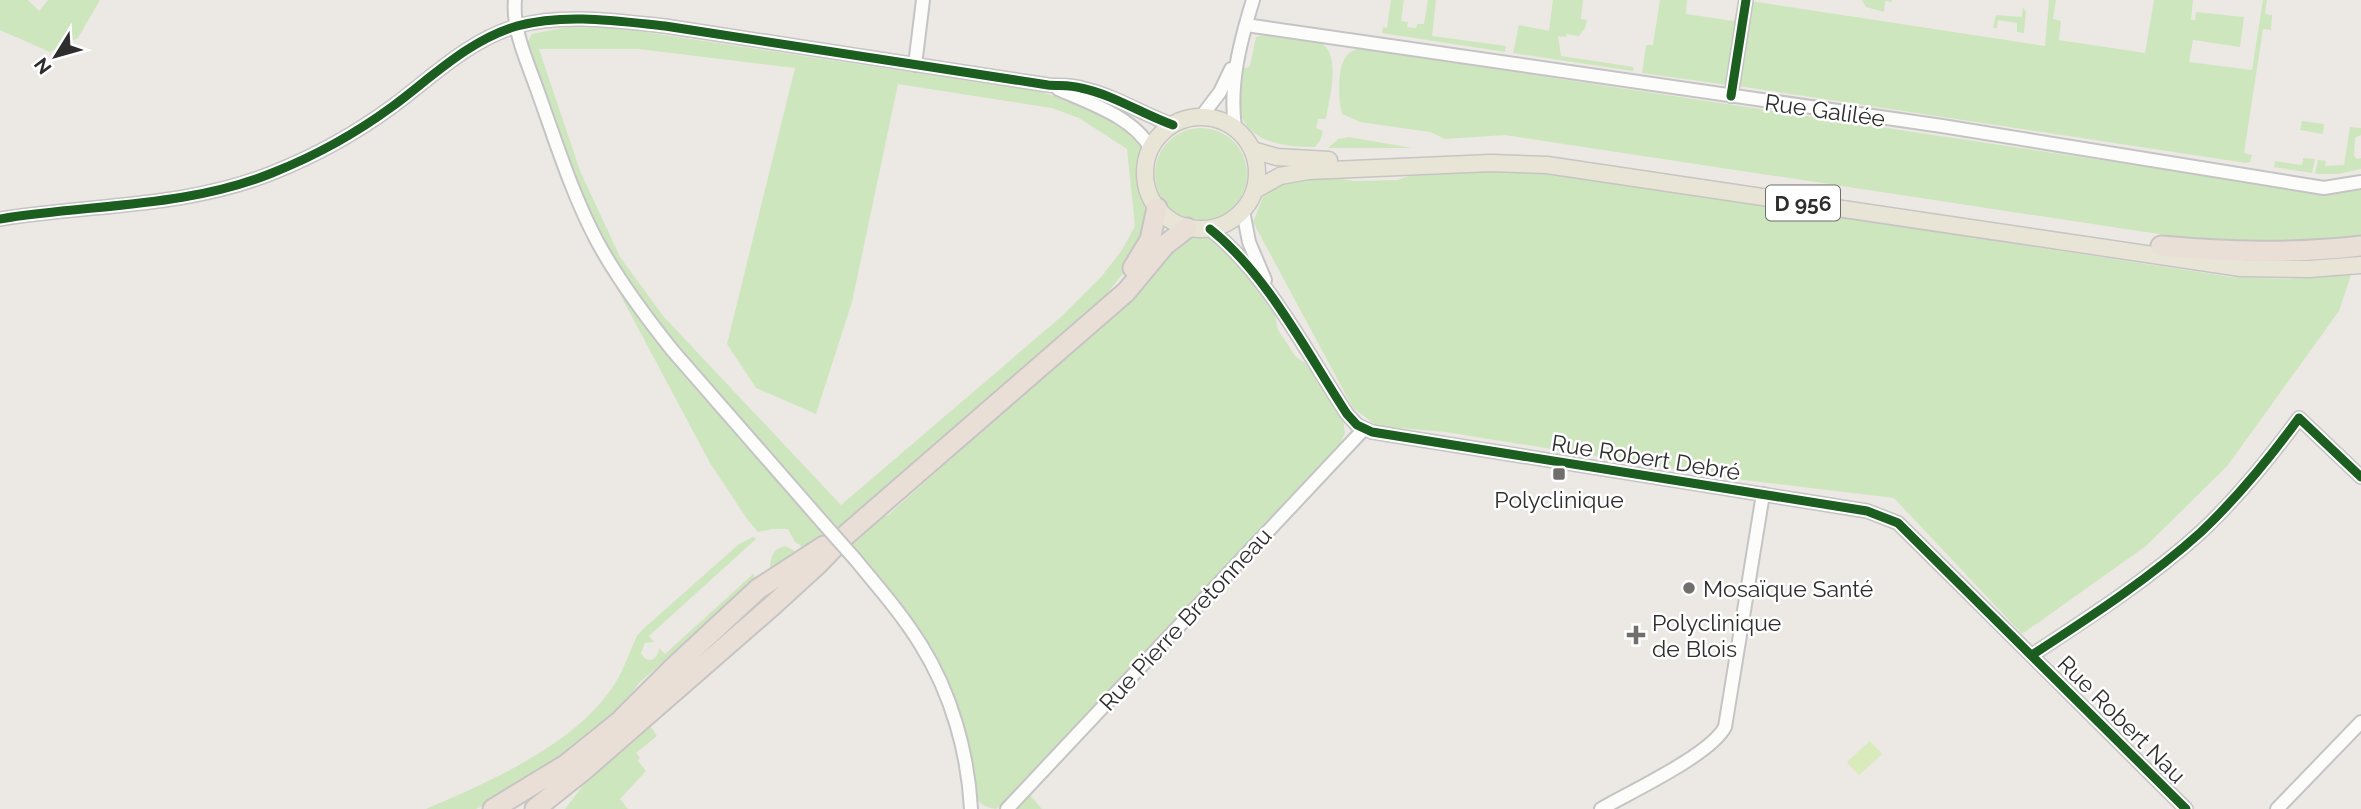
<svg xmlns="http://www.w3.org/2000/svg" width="2361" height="809" font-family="Raleway,sans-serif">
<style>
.green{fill:#cee6be;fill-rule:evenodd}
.pitch{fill:#d9eabb}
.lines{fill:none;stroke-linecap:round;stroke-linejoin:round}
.minor-casing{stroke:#c5c4c5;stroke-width:16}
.major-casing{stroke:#c6c5c4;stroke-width:19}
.highway-casing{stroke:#c6c5c4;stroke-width:23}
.minor{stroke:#fcfcfb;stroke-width:12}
.major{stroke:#e8e4d6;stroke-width:16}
.highway{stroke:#eadfd6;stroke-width:19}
.minor-bridge-casing{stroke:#c5c4c5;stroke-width:16;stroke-linecap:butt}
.minor-bridge{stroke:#fcfcfb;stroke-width:12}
.cycleway-casing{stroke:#fff;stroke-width:13}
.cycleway{stroke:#1b5e20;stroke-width:9}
.poi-dot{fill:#706f6e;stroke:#fff;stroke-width:2.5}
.labels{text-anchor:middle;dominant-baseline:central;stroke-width:5;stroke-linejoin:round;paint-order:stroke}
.shield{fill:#fff;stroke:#6d6d6d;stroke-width:2}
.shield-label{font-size:21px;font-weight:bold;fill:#2e2e2e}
.street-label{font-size:23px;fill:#2e2e2e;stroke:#fff}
.poi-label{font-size:23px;fill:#2e2e2e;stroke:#fff;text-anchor:start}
</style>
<rect width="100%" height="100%" fill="#ece8e4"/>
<path class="green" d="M0,0H28L39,11L48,0H100L78,38L50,52L0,30Z
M1391,0H1404L1401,21L1408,22L1407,27L1416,28L1417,24H1424L1428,0H1436L1432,36L1506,46L1505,52L1382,33L1383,27L1387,28Z
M1553,0H1583L1581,19L1587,20L1585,28L1579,36L1566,34V37L1558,36L1561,56L1634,67L1633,71L1513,53L1519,25L1549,31Z
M1660,0H1687L1686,14L1734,21L1738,0H1741L1728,85L1642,73L1646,45H1653Z
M1862,0H1892V2L1885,1L1884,12L1866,7Z
M2049,0H2056L2053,19L2061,21L2059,40L2145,53L2154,0H2193L2191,20H2195L2196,12L2244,17L2240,47L2193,40L2189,62L2252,70L2263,0H2267L2265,14L2272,15L2271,30L2263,29L2244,153L2252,155L2250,162L2246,163L1738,86L1751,1L2045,46Z
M2023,7L2026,12L2024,33L2017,32V23L1998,20L1997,28H1993L1996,15L2022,17Z
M568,27L618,28L1037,91L1089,106L1139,137C1144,154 1135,164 1137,180C1138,193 1146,204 1147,217C1148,248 1115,284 1096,306L857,516L836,531L668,338L623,274L619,263L611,257L582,200L529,52L528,41L532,34ZM539,49H638L795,68L727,344L756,388L816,414L852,302L898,84L1052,108L1079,118L1127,149L1135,226L1122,250L1102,276L1062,316L841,505L664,317L620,257L580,171Z
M1267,34C1283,36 1301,37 1316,41C1344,49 1329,98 1326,119H1318L1316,128L1323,131L1321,139L1315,147C1285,147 1244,143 1239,106C1237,93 1240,79 1242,67L1247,68L1250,66L1256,37Z
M1364,47L1540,76L2174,171L2334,193L2361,188V236L2298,243H2256L2185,238L1505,135L1445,139L1430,132L1360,122L1342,114C1338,100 1337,71 1345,58C1349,51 1356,49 1364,47Z
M2302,121L2324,124L2323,134L2300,130Z
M2350,127L2361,128V135L2355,138L2354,156L2357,159L2361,158V169L2339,174H2315L2318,160L2326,161L2325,166L2344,165Z
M1155 174a46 46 0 1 1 92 0a46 46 0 1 1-92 0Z
M1349,137L1412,148H1328L1338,139Z
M2303,158L2315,159L2312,173L2274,167L2275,161L2302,165Z
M1426,171H1536L1719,195L1995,241L2232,277L2287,279L2351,275L2339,311L2228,465L2146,546L2022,634L1894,498L1744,480L1446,432L1377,426L1353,408L1253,222L1265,192L1286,183L1317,174L1353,181L1397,180Z
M1189,235L1207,237L1218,242L1243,269L1275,315L1278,330L1296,357L1307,364L1343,419L1345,433L1339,446L1005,802L996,809C984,807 978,804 974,791L937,666L847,543L867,524L888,515L951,459L967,437L1177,241Z
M606,268L828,537L807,550L795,542L788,529H772L758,532L747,519L710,463Z
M753,537L756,539L649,636L654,642L645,643L641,653C647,665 658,660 659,648L665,654L753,574L756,579L639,683L617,713L594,735L504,796L476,809H426C490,781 574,746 614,685C624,670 629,652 637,636L642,630L739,544Z
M786,546L798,553L770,569C771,556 772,549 786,546Z
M651,727L657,736L636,753L640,758L638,761L646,771L620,799L628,809H565L594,771Z
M1030,795L1042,809H1016Z"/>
<path class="pitch" d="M1870,741L1882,754L1859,775L1847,762Z"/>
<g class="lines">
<g class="minor-casing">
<path id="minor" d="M515,0C512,31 528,63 538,92C556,142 572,194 597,241C618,280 645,316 673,351L824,524
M1246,25L1942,126L2324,188L2361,182
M915,65L923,0
M1058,89C1089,103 1134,117 1151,149
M1731,96L1746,0
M1201,117L1220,92L1231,69
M1235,128C1229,84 1240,42 1253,0
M1243,211L1249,242L1265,280
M0,219C91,204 185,208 272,173C315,156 355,134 393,106C432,77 469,40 517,26C565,13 617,21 665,26L1048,85C1059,86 1071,85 1081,88C1114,95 1142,114 1173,125
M1210,229C1267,274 1307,353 1347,414L1357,425L1372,432L1867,511L1898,523L2186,809
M855,559C878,587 902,614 921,645C951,693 968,752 971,809
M2032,655C2090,617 2149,579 2201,532C2238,497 2269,459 2299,418L2361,477
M1007,809L1364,429
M1601,809C1632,791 1710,755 1725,727L1763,494
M2277,809L2361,722"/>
</g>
<g class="major-casing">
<path id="major" d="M1145 173a56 56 0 1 1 112 0a56 56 0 1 1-112 0Z
M1252,150L1277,157L1329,160
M1255,190L1280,176L1308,171L1491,163L1547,165L2241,268L2309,269L2361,265"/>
</g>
<g class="highway-casing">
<path id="highway" d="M2161,246C2229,252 2292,254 2361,246
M1133,268L1150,240L1157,208
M622,719L674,667L758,589L824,546
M493,809L567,764L619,722
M535,809L585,769L772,606L818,564L847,534L1126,292L1165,245L1187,228"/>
</g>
<use href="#minor" class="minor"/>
<use href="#major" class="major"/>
<use href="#highway" class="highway"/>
<g class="minor-bridge-casing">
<path id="minor-bridge" d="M824,524L855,559"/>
</g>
<use href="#minor-bridge" class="minor-bridge"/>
<g class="cycleway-casing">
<path id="cycleway" d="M1731,96L1746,0
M0,219C91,204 185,208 272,173C315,156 355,134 393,106C432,77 469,40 517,26C565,13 617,21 665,26L1048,85C1059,86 1071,85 1081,88C1114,95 1142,114 1173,125
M1210,229C1267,274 1307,353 1347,414L1357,425L1372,432L1867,511L1898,523L2186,809
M2032,655C2090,617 2149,579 2201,532C2238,497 2269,459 2299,418L2361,477"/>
</g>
<use href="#cycleway" class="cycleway"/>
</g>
<g class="poi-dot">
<rect x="1552" y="467" width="14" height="14" rx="3.5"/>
<circle cx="1689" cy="588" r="7"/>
<path d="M1632.5 624.5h7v7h7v7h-7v7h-7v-7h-7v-7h7z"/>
</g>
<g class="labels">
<rect class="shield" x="1766" y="185.5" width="74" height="35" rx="5"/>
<g class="shield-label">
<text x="1803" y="203">D 956</text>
</g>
<g class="street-label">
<text transform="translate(1825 110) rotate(8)">Rue Galilée</text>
<text transform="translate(1646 457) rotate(9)">Rue Robert Debré</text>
<text transform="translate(1185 619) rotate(-47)">Rue Pierre Bretonneau</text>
<text transform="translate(2122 719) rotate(45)">Rue Robert Nau</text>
</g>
<g class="poi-label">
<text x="1559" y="499" text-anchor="middle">Polyclinique</text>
<text x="1703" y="588">Mosaïque Santé</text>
<text x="1652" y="622">Polyclinique<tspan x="1652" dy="26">de Blois</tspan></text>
</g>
</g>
<g transform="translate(56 56) rotate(233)" stroke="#ffffff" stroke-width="5" paint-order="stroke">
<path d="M0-5L12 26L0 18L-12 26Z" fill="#2e2e2e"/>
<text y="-10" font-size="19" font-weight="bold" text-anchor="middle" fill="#2e2e2e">N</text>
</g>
</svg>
